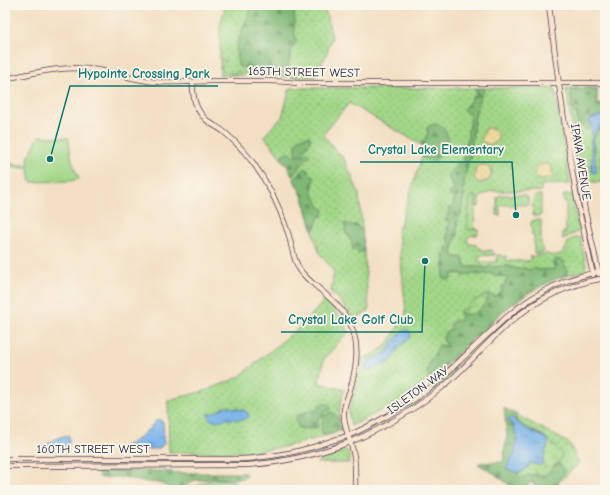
<svg xmlns="http://www.w3.org/2000/svg" width="610" height="495" font-family="'Comic Neue',sans-serif">
<style>
.grass{fill:url(#grass-dots);stroke:#627c61;fill-rule:evenodd}
.forest{fill:url(#forest-firs);stroke:#516d58}
.wetland{fill:url(#wetland-marsh);stroke:#627c61}
.sand{fill:url(#sand-dots);stroke:#887e6c}
.green{fill:#a1d787;stroke:#627c61}
.water{fill:url(#water-ripples);stroke:#4c6a92}
.lines{fill:none;stroke-linecap:round;stroke-linejoin:round}
.secondary-casing{stroke:#413e4f;stroke-width:6}
.secondary{stroke:#fde4d0;stroke-width:4.5}
.labels{text-anchor:middle;dominant-baseline:central;stroke-width:3.5;stroke-linejoin:round;paint-order:stroke}
.street-label{font-size:12px;fill:#22223b;stroke:#fbf7ec}
.leader{fill:none;stroke:#0f766e;stroke-width:1.5}
.callout-dot{fill:#0f766e;stroke:#fbf7ec;stroke-width:1.5}
.callout-label{font-size:13px;text-anchor:middle;font-weight:bold;fill:#0f766e;stroke:#fbf7ec;stroke-width:3.5;stroke-linejoin:round;paint-order:stroke}
</style>
<defs>
<pattern id="grass-dots" width="8" height="8" patternUnits="userSpaceOnUse"><rect width="8" height="8" fill="#a1d787"/><path d="M2 2h.1M6 6h.1" fill="none" stroke="#8ab875" stroke-width="1.8" stroke-linecap="round"/></pattern>
<pattern id="forest-firs" width="22" height="20" patternUnits="userSpaceOnUse"><rect width="22" height="20" fill="#80b874"/><path d="M5 1l3.5 6h-7zM16 11l3.5 6h-7z" fill="#689560"/></pattern>
<pattern id="wetland-marsh" width="20" height="14" patternUnits="userSpaceOnUse"><rect width="20" height="14" fill="#a1d787"/><path d="M1 5h8M5 5V1M11 12h8M15 12V8" fill="none" stroke="#8ab875"/></pattern>
<pattern id="sand-dots" width="8" height="8" patternUnits="userSpaceOnUse"><rect width="8" height="8" fill="#eeda9e"/><path d="M2 2h.1M6 6h.1" fill="none" stroke="#ccbb89" stroke-width="1.8" stroke-linecap="round"/></pattern>
<pattern id="water-ripples" width="26" height="14" patternUnits="userSpaceOnUse"><rect width="26" height="14" fill="#77b2e8"/><path d="M2 4q2-2 4 0t4 0M15 11q2-2 4 0t4 0" fill="none" stroke="#6190bd"/></pattern>
</defs>
<rect width="100%" height="100%" fill="#fbf7ec"/>
<filter id="ink" filterUnits="userSpaceOnUse"><feTurbulence type="fractalNoise" baseFrequency=".025" numOctaves="2"/><feDisplacementMap in="SourceGraphic" scale="8" xChannelSelector="R" yChannelSelector="G"/><feConvolveMatrix kernelMatrix="1 2 1 2 8 2 1 2 1" color-interpolation-filters="sRGB"/></filter>
<filter id="wash" filterUnits="userSpaceOnUse"><feTurbulence type="fractalNoise" baseFrequency=".012" numOctaves="4" result="noise"/><feDisplacementMap in="SourceGraphic" scale="16" xChannelSelector="R" yChannelSelector="G"/><feGaussianBlur stdDeviation="0.9" result="paint"/><feColorMatrix in="noise" values="0 0 0 0 0 0 0 0 0 0 0 0 0 0 0 0 0 1.4 0 .05"/><feComposite in="paint" operator="in"/></filter>
<g filter="url(#wash)">
<rect width="100%" height="100%" fill="#f3dfc2"/>
<path class="grass" d="M224,5H324L332,37L327,53L315,77H287L267,75H220V26L224,11Z
M290,88H478L446,271L546,272L529,292L512,303L477,334L440,370L415,390L401,400L351,426L349,416V410L359,377L362,359L376,353L387,345L406,313L398,231L425,147L349,103L323,135L344,159L359,193L369,311L354,319L338,298L331,292L334,272L319,252L303,197L288,167L264,136L282,117Z
M481,88H555L570,184L541,185V191H491L479,198V207H476L475,196L474,229H478V233L477,235C473,235 468,235 467,240L470,244L476,245L479,248L484,251L491,250L495,254V255L479,256V262H497V255H501L503,257L506,256L507,261H530V256L533,257L535,255H544L546,253C551,256 559,257 564,251C567,248 567,242 570,240C573,238 577,238 580,237L586,264L585,270L565,276L566,273L567,268L561,261H559L557,269L539,270L534,268L529,270L525,268L516,269L509,266H501L495,267L490,266L487,268L481,267H466L464,263V260L461,257H456L453,256L452,254L454,242L457,236V222L461,214V210L464,196L463,191L465,175L467,169L468,160L470,157L472,148V143L474,120L480,97L483,89ZM479,165C485,164 489,166 492,171L489,180L479,183Z
M566,88H587L573,89L571,91V93L573,109L578,116L579,125L584,128L589,129L591,127L592,132L591,141L592,172L596,173C596,158 591,143 597,129L599,130L603,129L605,126V132L601,136V172L605,176V183L598,182H584L574,138Z
M570,194H572L579,232L570,235L564,240H563V232H566V201H563V196L564,195Z
M501,195H524L528,198V205H500V216L497,215V197Z
M537,195H541V215L539,216H533C533,209 530,199 537,195Z
M534,220H539L541,221V245L544,251L543,253H534V236L532,235L531,222Z
M325,300C335,308 343,319 348,332L324,359L319,383L344,390C340,406 337,414 341,431L340,432L338,430H336L337,432C317,438 298,445 277,448C241,454 205,452 169,452L168,400L205,391L239,377L302,325Z
M473,352L474,353L446,381L411,408L409,405L443,380Z
M515,414L569,443L579,463L558,483L559,478L562,476L564,471L558,463L562,455L560,451L545,437L524,426L516,420Z
M347,450L349,456V463H317L321,461L323,458Z
M284,456V458L264,462L242,463H167V461L258,460Z"/>
<path class="forest" d="M252,5H297L294,15L295,21L294,29L296,42L292,49L288,67C277,71 265,68 253,69L252,68L239,67L238,66L236,51L237,44Z
M257,70C264,70 270,71 277,71C284,72 290,71 297,73V77L265,75Z
M481,88L483,89L484,92L480,97L474,120L472,143V148L470,157L468,160L467,169L465,175L463,191L464,196L461,210V214L457,222V236L454,242L452,254L453,256L456,257L463,258L464,263L466,267H481L487,268L490,266L495,267L501,266H509L516,269L525,268L529,270L534,268L539,270L556,269L553,265V262L556,259L564,261V264C567,268 568,272 565,276L555,279L530,292L504,310L482,332L476,336L463,348L459,353L433,378H431L430,379L428,378L429,376L427,374L430,360L435,356L434,354L439,345L443,346L445,344L443,338L446,332L452,329L450,326L453,321L454,320L456,321L460,319L461,317L460,313H461L466,314L484,303L487,301L489,293L493,296H496L502,290V287L505,285V282L507,279V278L501,276L496,277L490,273L486,275L484,273L482,275C477,274 468,274 463,276L461,274V273L452,274V277L451,279L447,280L443,278C442,274 444,273 444,269C444,264 444,262 445,257L442,255L443,254L447,252L448,251H446V248H448L450,245L447,236L449,229H446V227L449,226V220H448L446,221L445,220L448,215L450,207L453,206L454,198L453,196H452L451,197L449,194V192L454,191L455,189L451,184V181L447,178C447,174 452,170 456,168V165L458,163L461,165H462L464,160L463,158L465,155L464,150L468,139V132L469,129L471,115L470,114L464,111V109L476,93V89Z
M587,88H597V104H605V126L601,131L597,129L604,121L603,116C599,116 596,118 592,118L590,120L591,127L587,130L579,125L577,121L578,116L577,113H575L572,109L571,91V90Z
M437,124C444,127 447,131 448,139L446,143L439,148C441,161 431,163 422,157L425,148L422,146V142L423,140H425L428,132L427,128L430,125Z
M309,136L311,139C309,145 303,152 298,155L296,154C297,151 296,149 296,147C295,139 303,137 309,136Z
M287,152C296,158 298,157 306,152L310,154L292,176L288,167L280,157Z
M305,168C309,171 310,174 314,177C314,183 311,188 313,194C315,198 318,202 320,207L324,209L323,216H319L315,228L313,231L303,197L294,180Z
M346,223L349,225H357L359,229H362L364,251L362,252H359L356,250L353,251C352,249 353,247 352,244C351,241 347,234 344,230L346,229L344,224Z
M323,404H329L331,409C327,411 324,411 323,417L318,418V426L317,428L307,429L299,428C297,424 295,419 297,415L316,408L319,405Z
M504,408L515,414L516,420L513,419L511,423L514,425V430L517,436L515,453L507,467V469L519,473L518,474L523,477L529,475L543,476L550,471L553,466L559,463V464L565,471C565,475 561,476 559,478L558,483L550,490H541L531,482L523,490H516L492,472L478,464L479,463L503,462L507,435Z
M331,412H332C339,418 339,422 341,431L340,432L338,430H336L337,432L326,436L323,434L321,430C322,425 322,419 326,415C327,414 329,413 331,412Z
M100,471H161L179,473H245L246,474V476L244,478L237,479L215,478L201,480H194L185,487L175,490L159,483L139,481L124,477L100,478L98,474V472Z"/>
<path class="wetland" d="M485,295L488,296C488,300 486,301 484,304C478,312 468,319 459,311L467,308L474,301Z
M514,420L517,421L524,426L545,437L561,452L562,455L559,462L553,466L550,471L545,475H529L521,478L518,476V474L522,472L529,463L540,464C543,460 544,457 545,452C546,449 549,444 547,440C545,435 532,432 527,430C522,427 518,424 514,420Z"/>
<path class="sand" d="M486,128C498,126 503,141 493,144C490,145 486,144 483,143L481,139Z
M543,164H547L551,167L553,176L551,179L539,180L535,175C535,170 537,165 543,164Z
M479,165C489,164 494,171 489,180L479,183L474,178L476,168Z"/>
<path class="green" d="M221,59L226,61C223,63 221,65 222,69C224,77 246,70 253,70C257,71 259,73 262,75H220V65Z
M39,136L69,138C69,154 73,165 79,179L69,181L31,182L29,169L5,165V163L29,166L28,158Z
M470,196L476,197L474,230L467,229Z
M219,479L230,480L234,481L232,490H192C200,483 209,480 219,479Z"/>
<path class="water" d="M601,115L604,118V121C602,124 599,126 598,128C590,140 595,157 596,169V173H594L592,172C590,155 594,136 590,120L591,118H594Z
M407,330L410,332L411,336L410,338L398,348L393,359L386,364L379,366L371,371H368L366,370V365L370,359L382,355L387,351L392,345V342L403,331Z
M226,406L246,411L248,413L249,415L248,417C240,422 236,419 228,419C223,419 219,421 215,421L210,419L208,414L216,412Z
M510,418H513C521,429 535,432 547,439L548,444C546,451 543,456 543,464H541L540,465L529,463C528,469 525,471 519,473L506,469L507,467L515,453L517,437L514,430V425L508,421V419Z
M157,420H161L163,422L164,443L162,446L158,449H121V447C136,444 146,431 157,420Z
M67,435L69,436C70,441 69,444 66,447L48,448L45,446V445L57,438Z"/>
</g>
<g filter="url(#ink)">
<g class="lines">
<g class="secondary-casing">
<path id="secondary" d="M549,5C557,75 567,145 580,215L583,227L593,275
M5,79C38,72 64,65 98,70C118,74 137,81 158,82C176,83 194,81 212,81C231,81 251,81 270,81C279,81 288,82 297,83H605
M193,82C192,98 196,112 209,122C214,126 220,128 224,132C234,140 243,150 251,160C267,181 279,205 287,230C292,243 292,258 300,270C304,276 311,282 317,287C331,299 345,310 352,328C360,349 356,369 350,390C348,396 345,403 344,410C342,426 352,441 354,457C356,467 355,479 355,490
M567,127L573,147L585,211L599,274
M5,459H243C274,457 305,451 334,440C341,438 348,436 354,433C366,428 378,421 389,415C404,406 419,397 432,386C458,364 481,339 508,316C535,293 569,276 605,271
M5,466L246,465C322,460 386,433 445,385C467,366 486,343 508,324C536,299 569,284 605,278"/>
</g>
<use href="#secondary" class="secondary"/>
</g>
</g>
<g class="labels">
<g class="street-label">
<text transform="translate(304 72) rotate(1)">165TH STREET WEST</text>
<text transform="translate(581 162) rotate(81)">IPAVA AVENUE</text>
<text transform="translate(418 390) rotate(-36)">ISLETON WAY</text>
<text x="93" y="449">160TH STREET WEST</text>
</g>
</g>
<path class="leader" d="M50 159L70 86H218M516 215L512 162H360M425 261L422 332H281"/>
<g class="callout-dot">
<circle cx="50" cy="159" r="4"/>
<circle cx="516" cy="215" r="4"/>
<circle cx="425" cy="261" r="4"/>
</g>
<g class="callout-label">
<text x="144" y="78">Hypointe Crossing Park</text>
<text x="436" y="154">Crystal Lake Elementary</text>
<text x="351" y="324">Crystal Lake Golf Club</text>
</g>
<rect width="610" height="495" fill="none" stroke="#fbf7ec" stroke-width="20"/>
</svg>
